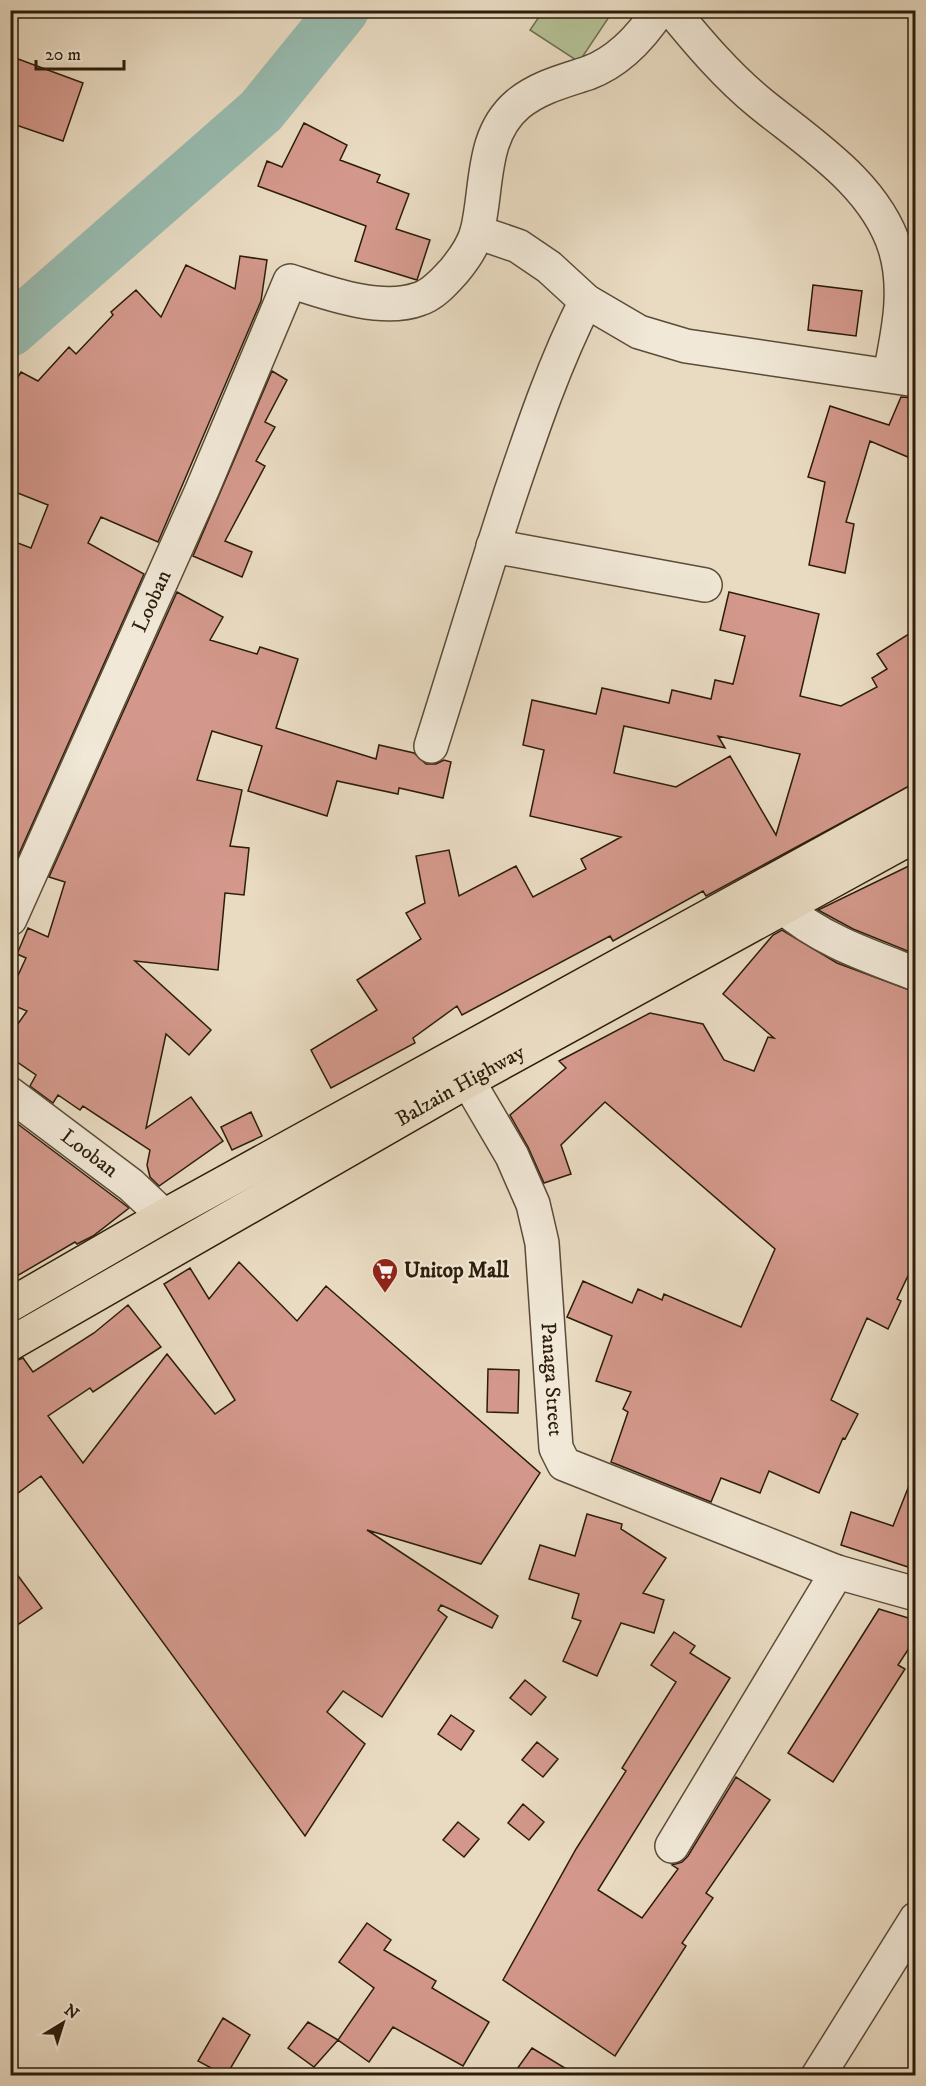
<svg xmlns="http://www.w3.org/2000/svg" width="926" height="2086" font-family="'IM FELL DW Pica',serif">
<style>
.green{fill:#b4c195;stroke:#706f50;stroke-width:1.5}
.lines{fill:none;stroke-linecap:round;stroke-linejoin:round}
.river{stroke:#98bbaf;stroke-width:52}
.building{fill:#d3988b;stroke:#2c1d0a;stroke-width:1.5;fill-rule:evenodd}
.minor-casing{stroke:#5b4c38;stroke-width:36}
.major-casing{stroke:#2c1d0a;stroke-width:36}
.minor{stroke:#f1e8d7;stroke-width:33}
.major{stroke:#e9dbc2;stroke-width:33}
.labels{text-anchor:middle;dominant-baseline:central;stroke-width:4.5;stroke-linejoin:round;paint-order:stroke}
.street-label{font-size:21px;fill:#2c1d0a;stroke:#f1e8d7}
.poi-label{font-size:21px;font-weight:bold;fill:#2c1d0a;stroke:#f1e8d7;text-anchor:start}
</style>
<rect width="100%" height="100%" fill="#e9dbc2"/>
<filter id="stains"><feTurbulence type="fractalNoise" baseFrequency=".00333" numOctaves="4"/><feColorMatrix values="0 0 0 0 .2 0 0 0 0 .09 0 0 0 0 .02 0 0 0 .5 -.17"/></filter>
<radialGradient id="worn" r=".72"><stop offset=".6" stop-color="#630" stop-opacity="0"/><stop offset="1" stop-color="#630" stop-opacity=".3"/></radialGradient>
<path class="green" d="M543,11H613L579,62L530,30Z"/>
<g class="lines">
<path class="river" d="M10,331L261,111L343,10"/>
</g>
<path class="building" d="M10,56L83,83L63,141L10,123Z
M304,123L347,145L340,160L380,175L377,182L409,194L396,229L430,240L417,280L355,261L366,226L258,186L267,161L282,167Z
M240,256L267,260L261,301L158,542L101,517L88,543L144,574L14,865L10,864V540L31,548L48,505L10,490V390L21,372L38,381L69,347L76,354L113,315L111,312L136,290L161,317L186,265L235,289Z
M813,285L862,291L856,336L808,330Z
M272,371L287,380L265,422L275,427L256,461L265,466L225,541L252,552L242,577L193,556Z
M901,397L915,398V460L870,441L846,522L854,524L845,573L809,565L825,482L808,477L830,406L889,425Z
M177,592L223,617L210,640L257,654L260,647L298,659L276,728L376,759L379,745L414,753L426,764H436L444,760L451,762L443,798L399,788L398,794L337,781L327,816L248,791L262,746L212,731L197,780L242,790L230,846L249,848L244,895L225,893L218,970L135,961L211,1030L189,1055L166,1034L146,1128L191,1097L223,1141L159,1186L150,1177L147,1165L150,1150L83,1106L80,1110L58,1095L53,1103L30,1086L36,1075L10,1057V1035L27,1011L10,1004V993L26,958L17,954L28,928L48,937L65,882L49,877Z
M729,592L819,614L800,696L841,706L877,687L872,678L887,669L877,654L915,630V783L706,896L703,891L613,941L610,936L462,1015L457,1006L413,1038L415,1043L331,1088L311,1050L377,1010L357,980L421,939L406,913L425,903L416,856L449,850L459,896L516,866L533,897L586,869L581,859L621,837L530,816L544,750L523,745L532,700L596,714L602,688L669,703L672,690L711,699L715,680L733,684L745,636L720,630ZM624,726L725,748L718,736L800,754L776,835L730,756L676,787L614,773Z
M915,863V954L853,929L818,910Z
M782,930L837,963L915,992V1261L897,1299L901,1301L888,1329L867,1318L831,1400L858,1414L845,1439L843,1438L819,1493L769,1471L760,1493L721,1478L711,1502L611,1462L628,1412L623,1409L631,1392L596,1381L612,1336L567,1317L583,1281L632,1303L638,1289L662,1300L664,1294L741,1327L775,1249L605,1102L561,1145L571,1174L544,1183L528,1147L510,1115L566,1068L559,1061L650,1013L703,1024L724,1060L754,1071L768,1037L774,1038L723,994L773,935Z
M251,1112L262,1136L232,1150L221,1127Z
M11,1119L129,1208L93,1236L77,1244L75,1242L10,1280Z
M239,1262L297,1321L326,1286L540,1473L481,1564L367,1530L498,1616L492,1628L441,1605L438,1610L447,1617L382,1717L343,1691L327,1712L365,1744L305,1836L41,1476L10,1499V1363L23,1358L33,1372L94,1333L128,1305L161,1347L93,1392L90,1388L48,1416L83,1463L167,1354L215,1414L235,1400L164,1284L190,1268L209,1299Z
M488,1369L519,1370L518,1413L487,1412Z
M914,1473L915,1554L911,1568L841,1545L851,1512L893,1526Z
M587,1514L622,1524L621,1529L666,1558L643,1593L664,1600L654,1633L621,1623L597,1676L563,1661L581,1621L572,1618L579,1594L529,1579L540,1545L575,1556Z
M10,1565L42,1608L10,1630Z
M879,1609L915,1620V1639L898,1665L905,1669L833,1782L788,1753Z
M674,1632L695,1646L690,1653L730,1678L598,1890L642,1918L678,1869L672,1865L682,1862L688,1856L736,1777L770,1800L706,1893L713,1898L682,1943L686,1946L615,2056L503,1980L576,1849L626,1771L622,1768L676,1682L651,1665Z
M525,1680L546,1697L531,1715L510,1698Z
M451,1715L474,1731L461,1750L438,1734Z
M537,1742L558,1759L543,1777L522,1760Z
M523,1804L544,1822L529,1840L508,1823Z
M458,1822L479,1839L464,1857L443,1840Z
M367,1923L391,1940L384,1950L436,1981L432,1988L489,2022L463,2066L393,2027L369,2062L338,2040L374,1988L339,1962Z
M223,2018L250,2035L226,2076L198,2061Z
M308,2022L338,2040L314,2067L288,2048Z
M532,2048L578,2076H512Z"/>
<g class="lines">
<g class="minor-casing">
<g id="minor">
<path d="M672,10C699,43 727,76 760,103C809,143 875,184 895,248C908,290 898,333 890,374"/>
<path d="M477,232L518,246L549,267L586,301L639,332L686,346L916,380"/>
<path d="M493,546L705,585"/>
<path d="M431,746C458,661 483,577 511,492C533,427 555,362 586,301"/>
<path d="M782,906C820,940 869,956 916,974"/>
<path id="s1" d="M10,919L202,490L290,281C327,293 381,313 419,299C433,295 445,281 454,271C464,259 473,246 477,232C488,189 480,136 518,104C539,87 564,81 588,73C618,62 642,36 659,10"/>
<path id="s2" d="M468,1081L512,1156L533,1204L542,1243L556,1448L564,1464L837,1572L916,1594"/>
<path id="s3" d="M10,1094L131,1185L164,1216"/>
<path d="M672,1846L837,1572"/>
<path d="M818,2076L916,1919"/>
</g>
</g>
<g class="major-casing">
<g id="major">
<path d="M10,1305L164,1216L916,802"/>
<path id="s4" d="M10,1344L468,1081L916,835"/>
</g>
</g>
<use href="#minor" class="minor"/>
<use href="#major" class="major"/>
</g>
<defs>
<g id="supermarket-pin" transform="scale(1.35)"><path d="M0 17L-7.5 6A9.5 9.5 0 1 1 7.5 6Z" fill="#8f2418" stroke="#f1e8d7"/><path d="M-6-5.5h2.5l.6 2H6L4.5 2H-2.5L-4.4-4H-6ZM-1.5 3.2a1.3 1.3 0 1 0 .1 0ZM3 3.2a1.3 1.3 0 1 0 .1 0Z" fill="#fff"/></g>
</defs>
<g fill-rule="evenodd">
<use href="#supermarket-pin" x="385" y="1271"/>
</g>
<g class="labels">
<g class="street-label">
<text stroke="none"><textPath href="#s1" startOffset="348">Looban</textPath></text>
<text stroke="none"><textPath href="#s4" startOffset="519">Balzain Highway</textPath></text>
<text stroke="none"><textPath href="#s3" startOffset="99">Looban</textPath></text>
<text stroke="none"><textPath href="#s2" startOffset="316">Panaga Street</textPath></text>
</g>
<g class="poi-label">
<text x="404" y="1271">Unitop Mall</text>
</g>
</g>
<rect width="926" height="2086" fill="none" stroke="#e9dbc2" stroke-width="36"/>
<rect x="12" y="12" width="902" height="2062" fill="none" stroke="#2c1d0a" stroke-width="3"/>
<rect x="18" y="18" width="890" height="2050" fill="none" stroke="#2c1d0a" stroke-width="1.5"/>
<g transform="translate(63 2023) rotate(38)" stroke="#f1e8d7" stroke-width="4.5" paint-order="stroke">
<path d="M0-4.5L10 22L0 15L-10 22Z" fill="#2c1d0a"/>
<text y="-9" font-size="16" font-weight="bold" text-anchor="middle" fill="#2c1d0a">N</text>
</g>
<path d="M36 60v9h88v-9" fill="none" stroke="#2c1d0a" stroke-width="3"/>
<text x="45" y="60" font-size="18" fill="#2c1d0a" stroke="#f1e8d7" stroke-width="4.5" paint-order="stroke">20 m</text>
<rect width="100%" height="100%" filter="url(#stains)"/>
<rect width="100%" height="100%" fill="url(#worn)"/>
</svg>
